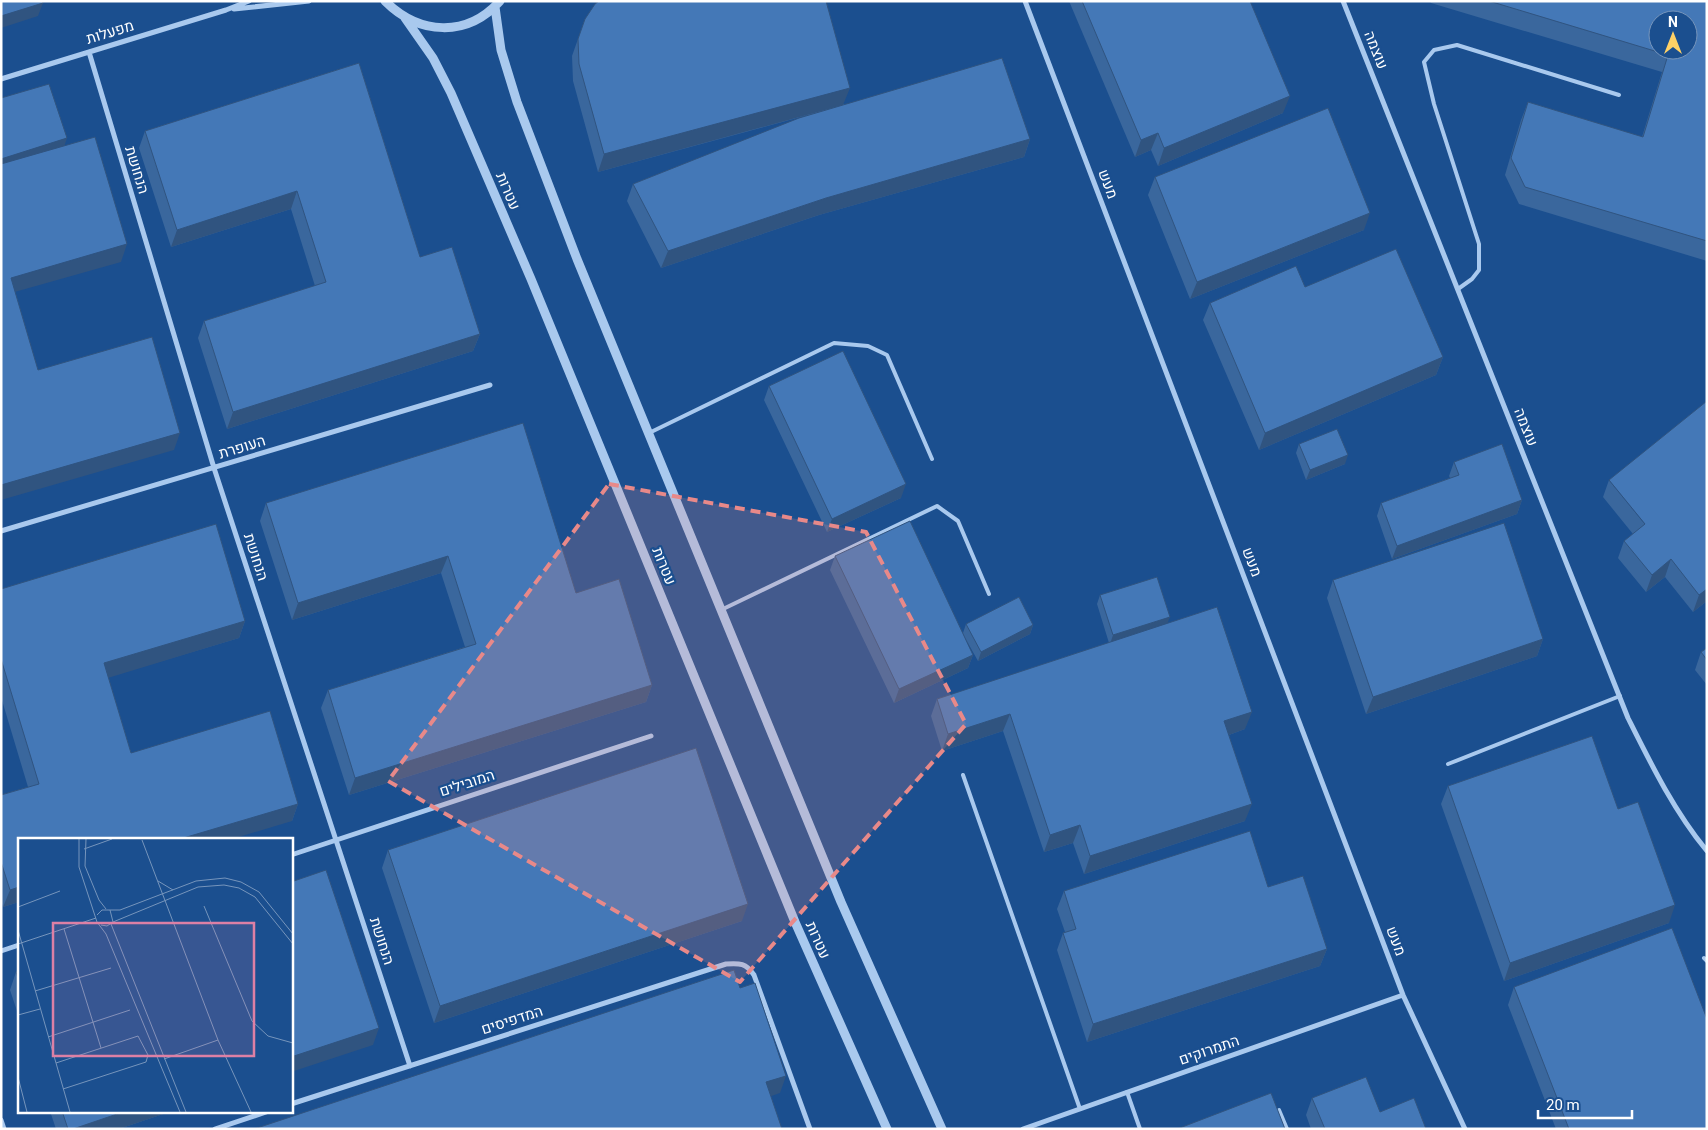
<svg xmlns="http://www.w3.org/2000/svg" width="1708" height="1130" font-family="Roboto,Heebo,sans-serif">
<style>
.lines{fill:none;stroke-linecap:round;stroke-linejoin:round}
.service{stroke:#a9c9ee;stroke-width:4}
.minor{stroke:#a9c9ee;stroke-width:5}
.tertiary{stroke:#a9c9ee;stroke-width:9}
.wall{fill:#3a679d}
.shaded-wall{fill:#305480}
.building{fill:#4478b7;stroke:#305480;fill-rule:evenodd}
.marked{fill:#e88989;fill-opacity:0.2;stroke:#e88989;stroke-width:4;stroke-dasharray:10 6;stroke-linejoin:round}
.labels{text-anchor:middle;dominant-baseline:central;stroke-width:4.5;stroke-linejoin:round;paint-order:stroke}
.street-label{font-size:15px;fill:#fff;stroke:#1b4f8f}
.inset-road{fill:none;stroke:#7695bc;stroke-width:1}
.view{fill:#dd80a5;fill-opacity:0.15;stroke:#dd80a5;stroke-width:2.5}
.inset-edge{fill:none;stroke:#fff;stroke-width:2.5}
</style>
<rect width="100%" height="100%" fill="#1b4f8f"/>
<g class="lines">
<path class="service" d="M1458,289L1472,279L1479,270V244L1434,104L1424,62L1434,50L1457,45L1619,95
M649,433L834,343L868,346L887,355L932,459
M721,610L937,506L958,521L989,594
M1448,764L1620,696
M963,775L1080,1109
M1704,958L1707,961
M1127,1092L1140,1129
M1279,1110L1287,1129"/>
<path class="minor" d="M1025,1L1403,995L1465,1129
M1343,1L1628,718C1651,764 1674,811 1707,851
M234,9L309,1
M89,52L214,468L410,1066
M1,79L226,10L249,1
M1,531L490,385
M291,855L651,736
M1,951L19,945
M291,1104L726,964C740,963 746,963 754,975L810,1129
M1,1120L4,1129
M215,1129L269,1111
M1023,1129L1403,995"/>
<path class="tertiary" d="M385,1C419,35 467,38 500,1
M495,7L501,50L517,102L577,259L841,902L942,1129
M405,18L433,58L451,93L531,279L795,922L887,1129"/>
</g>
<path class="wall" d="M1069,1H1250L1283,113L1158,166L1151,150L1135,157Z
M1430,1H1707V261L1519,204L1505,175L1521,120L1528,102L1642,137L1662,72L1431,3Z
M585,19L844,104L1030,139L1024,157L819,215L661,268L627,201L633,184L808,115L598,172L573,81L572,56Z
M359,63L420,257L480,334L473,351L227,429L198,338L204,321L315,286L291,209L171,247L139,148L145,131Z
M1155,177L1364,230L1190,299L1148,195Z
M1305,287L1443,357L1436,375L1259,450L1203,320L1210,303Z
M769,386L901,498L827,532L764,400Z
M1299,444L1345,464L1306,480L1296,453Z
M1454,462L1522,500L1517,514L1392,559L1377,516L1381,503L1450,478L1449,476Z
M1609,480L1707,601L1693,612L1665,577L1646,592L1618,558L1624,541L1633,534L1603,497Z
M266,503L576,593L652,685L646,702L349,795L321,708L328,690L465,647L441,573L292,620L260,521Z
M835,556L963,633L966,624L1033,625L1030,634L978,661L964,636L973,655L968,668L894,703L830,570Z
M1333,580L1543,639L1537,656L1366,714L1327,598Z
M1,589L245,621L239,638L108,677L131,753L298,804L292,821L19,839V902L3,907L1,900V795L28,787L1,697Z
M1100,595L1168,623L1245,729L1229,735L1245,821L1084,874L1073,843L1044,852L1003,731L942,751L931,716L937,699L1109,643L1097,604Z
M1707,648V685L1695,670L1701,652Z
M1448,786L1618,809L1669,923L1504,981L1441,804Z
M388,850L742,921L434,1023L382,868Z
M1268,887L1327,949L1320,966L1087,1042L1057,950L1063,933L1065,932L1057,909L1064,891Z
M19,971V1017L10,990L16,972Z
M1514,987L1707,1129H1556L1508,1005Z
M1312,1098L1380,1112L1426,1129H1311L1306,1115Z
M50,1111H172L119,1129H56Z"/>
<path class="shaded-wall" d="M43,3L38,16L1,28V16Z
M850,88L843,105L598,172L604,154Z
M1290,96L1283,113L1158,166L1164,148Z
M1158,133L1151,150L1135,157L1141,140Z
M67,138L61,156L1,174V159Z
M1030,139L1024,157L819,215L661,268L668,251L826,198Z
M297,191L291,209L171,247L177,230Z
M1370,213L1364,230L1190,299L1197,282Z
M127,244L121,262L4,295L11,278Z
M480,334L473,351L227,429L233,412Z
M1443,357L1436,375L1259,450L1265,433Z
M180,433L174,450L1,500V485Z
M1348,455L1345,464L1306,480L1310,470Z
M906,484L901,498L827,532L832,519Z
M1522,500L1517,514L1392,559L1397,546Z
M448,556L441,573L292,620L298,603Z
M1671,559L1665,577L1646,592L1652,575Z
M1707,589V601L1693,612L1699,595Z
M1170,617L1166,627L1110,644L1113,635Z
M245,621L239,638L98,681L104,663Z
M1033,625L1030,634L978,661L981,652Z
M1543,639L1537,656L1366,714L1373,697Z
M973,655L968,668L894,703L899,689Z
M652,685L646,702L349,795L355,778Z
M1252,712L1245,729L1218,739L1224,721Z
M1010,714L1003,731L942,751L948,734Z
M298,804L292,821L232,839H180Z
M1252,804L1245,821L1084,874L1090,856Z
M1080,825L1073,843L1044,852L1050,835Z
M19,887V902L3,907L10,890Z
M748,904L742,921L434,1023L440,1006Z
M1675,905L1669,923L1504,981L1510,963Z
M1327,949L1320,966L1087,1042L1093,1024Z
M379,1028L373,1045L291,1072V1057Z
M786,1076L780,1093L760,1100L766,1082Z
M126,1111H172L119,1129H73Z"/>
<path class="building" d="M1,1H42L43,3L1,16Z
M599,1H826L850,88L604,154L579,64L578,39L585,19L595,4Z
M1082,1H1250L1290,96L1164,148L1158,133L1141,140Z
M1489,1H1707V241L1525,187L1511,158L1528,102L1643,137L1668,55ZM1658,20H1688V50H1658Z
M1002,58L1030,139L826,198L668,251L633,184L799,118Z
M359,63L420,257L452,247L480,334L233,412L204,321L326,282L297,191L177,230L145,131Z
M49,84L67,138L1,159V98Z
M1328,108L1370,213L1197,282L1155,177Z
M95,137L127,244L11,278L38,370L152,337L180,433L1,485V164Z
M1396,249L1443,357L1265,433L1210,303L1296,266L1305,287Z
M843,351L906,484L832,519L769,386Z
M1707,401V589L1699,595L1671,559L1652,575L1624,541L1645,524L1609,480Z
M523,423L576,593L619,579L652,685L355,778L328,690L476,644L448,556L298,603L266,503Z
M1337,429L1348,455L1310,470L1299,444Z
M1502,444L1522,500L1397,546L1381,503L1459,475L1454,462Z
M910,521L973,655L899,689L835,556Z
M1504,523L1543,639L1373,697L1333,580Z
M216,524L245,621L104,663L131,753L270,711L298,804L180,839H19V887L10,890L1,862V795L39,784L1,659V589Z
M1157,577L1170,617L1113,635L1100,595Z
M1019,597L1033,625L981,652L966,624Z
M1217,607L1252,712L1224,721L1252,804L1090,856L1080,825L1050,835L1010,714L948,734L937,699Z
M1707,648V660L1701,652Z
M1592,736L1618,809L1638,802L1675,905L1510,963L1448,786Z
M696,748L748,904L440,1006L388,850Z
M1250,831L1268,887L1303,876L1327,949L1093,1024L1063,933L1076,929L1064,891Z
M326,870L379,1028L291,1057V882Z
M1672,928L1707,1019V1129H1569L1514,987Z
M734,970L740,988L755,983L786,1076L766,1082L782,1129H254Z
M19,971V981L16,972Z
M1366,1077L1380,1112L1414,1098L1426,1129H1325L1312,1098Z
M1271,1093L1285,1129H1177Z
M62,1111H126L73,1129H68Z"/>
<path class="marked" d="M609,484L866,532L966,724L740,982L388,781Z"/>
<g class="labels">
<g class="street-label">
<text transform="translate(110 32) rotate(-17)">מפעלות</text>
<text transform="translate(1376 50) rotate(68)">עוצמה</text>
<text transform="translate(137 170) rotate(73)">הנחושת</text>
<text transform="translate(1108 184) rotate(69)">מעש</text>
<text transform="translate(508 191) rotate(67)">עטרות</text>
<text transform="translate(1526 427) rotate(68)">עוצמה</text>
<text transform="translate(242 447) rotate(-17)">העופרת</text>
<text transform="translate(256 557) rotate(72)">הנחושת</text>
<text transform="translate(1252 562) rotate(69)">מעש</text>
<text transform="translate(664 566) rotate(68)">עטרות</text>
<text transform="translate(467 783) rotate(-18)">המובילים</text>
<text transform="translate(818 940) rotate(66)">עטרות</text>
<text transform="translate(382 941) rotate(72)">הנחושת</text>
<text transform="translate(1396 941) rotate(69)">מעש</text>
<text transform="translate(512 1020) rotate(-18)">המדפיסים</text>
<text transform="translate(1209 1050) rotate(-19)">התמרוקים</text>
</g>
</g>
<g transform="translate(18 838)">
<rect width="275" height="275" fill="#1b4f8f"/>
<path class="inset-road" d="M61,1V29L79,84L88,96L162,274M68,1L67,28L81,62L88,71M124,2L200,202L233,274M66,11L94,1M140,43L155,52M186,68L234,183L250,198L275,205M0,69L42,53M79,77L84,72H102L178,43L207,40L223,44L241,54L275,96M95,84L180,49L206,47L221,50L237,59L275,106M93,86L168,274M83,87L89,88L95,84L92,72M46,91L83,210M0,92L52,274M0,106L78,80M17,153L93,130M0,177L22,171M30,199L112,172M146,221L200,202M38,225L120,198L130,217L128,224L45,251M0,239L9,274"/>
<path class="view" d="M35,85H236V218H35Z"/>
<rect width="275" height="275" class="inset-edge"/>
</g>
<rect width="1708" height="1130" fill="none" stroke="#ffffff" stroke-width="5"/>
<g transform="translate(1673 35)"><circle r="24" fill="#1b4f8f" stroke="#7695bc"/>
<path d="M0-4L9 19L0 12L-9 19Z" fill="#ffd166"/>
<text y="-8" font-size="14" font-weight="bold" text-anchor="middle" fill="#ffffff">N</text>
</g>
<path d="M1538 1110v8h94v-8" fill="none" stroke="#ffffff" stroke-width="2.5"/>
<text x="1546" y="1110" font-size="15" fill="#ffffff" stroke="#1b4f8f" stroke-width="4" paint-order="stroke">20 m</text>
</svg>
